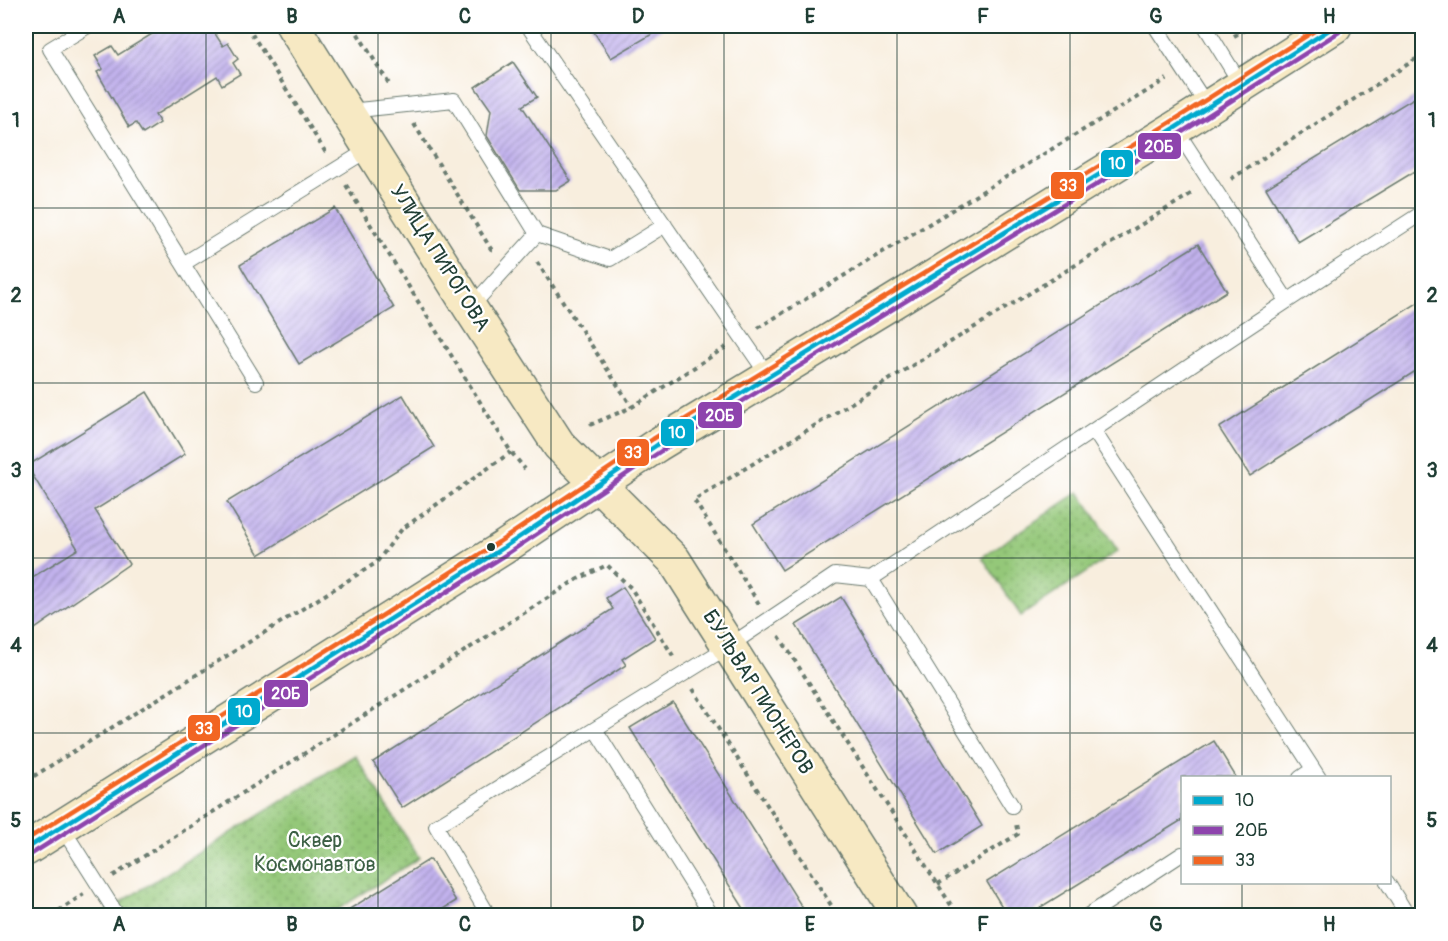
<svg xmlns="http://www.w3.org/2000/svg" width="1448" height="941" font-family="Pangolin,sans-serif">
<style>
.park{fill:url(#park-dots);stroke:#5a8256;stroke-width:1.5}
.building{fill:url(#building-hatch)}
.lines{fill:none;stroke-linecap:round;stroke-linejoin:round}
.lane-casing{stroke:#6b7b70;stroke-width:16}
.secondary-casing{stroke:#6b7b70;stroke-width:36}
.path{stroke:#6b7b70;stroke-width:4;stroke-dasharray:4.5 4.5;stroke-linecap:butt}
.lane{stroke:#fff;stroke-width:14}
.secondary{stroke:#f7e9c3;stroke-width:33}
.bus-1-casing{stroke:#fff;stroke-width:9}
.bus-2-casing{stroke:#fff;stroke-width:9}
.bus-3-casing{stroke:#fff;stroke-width:9}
.bus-1{stroke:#00a9ce;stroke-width:4.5}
.bus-2{stroke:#8e44ad;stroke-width:4.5}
.bus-3{stroke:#f26522;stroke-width:4.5}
.grid{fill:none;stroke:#1f3d34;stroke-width:1.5;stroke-opacity:0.55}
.bus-dot{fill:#1f3d34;stroke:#fff;stroke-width:2}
.labels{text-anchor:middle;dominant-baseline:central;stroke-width:4.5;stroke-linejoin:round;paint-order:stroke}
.street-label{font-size:21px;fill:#1f3d34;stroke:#fff}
.park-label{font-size:21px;fill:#3c6045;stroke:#fff}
.line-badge{stroke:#fff;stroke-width:2}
.badge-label{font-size:16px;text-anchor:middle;font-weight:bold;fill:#fff}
.neatline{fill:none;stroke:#1f3d34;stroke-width:2}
.grid-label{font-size:20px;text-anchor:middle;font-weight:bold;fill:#1f3d34}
</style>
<defs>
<pattern id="park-dots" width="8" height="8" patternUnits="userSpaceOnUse" patternTransform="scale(1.5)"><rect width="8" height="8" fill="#94c879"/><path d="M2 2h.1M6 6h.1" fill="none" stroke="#78a464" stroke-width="1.8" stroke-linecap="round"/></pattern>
<pattern id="building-hatch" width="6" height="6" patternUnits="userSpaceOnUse" patternTransform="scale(1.5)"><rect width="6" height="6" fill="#c2b2ed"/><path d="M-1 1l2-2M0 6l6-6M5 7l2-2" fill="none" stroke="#9d92c1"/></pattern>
</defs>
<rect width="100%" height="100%" fill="#fff"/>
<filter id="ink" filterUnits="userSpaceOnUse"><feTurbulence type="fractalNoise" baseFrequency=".0167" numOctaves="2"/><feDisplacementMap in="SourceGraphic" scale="12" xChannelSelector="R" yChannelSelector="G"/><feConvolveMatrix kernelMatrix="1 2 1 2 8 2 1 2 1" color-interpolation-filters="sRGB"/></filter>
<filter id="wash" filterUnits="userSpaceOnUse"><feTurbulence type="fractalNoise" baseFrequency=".008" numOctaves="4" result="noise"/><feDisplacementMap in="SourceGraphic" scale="24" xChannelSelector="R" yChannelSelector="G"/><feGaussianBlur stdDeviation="1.35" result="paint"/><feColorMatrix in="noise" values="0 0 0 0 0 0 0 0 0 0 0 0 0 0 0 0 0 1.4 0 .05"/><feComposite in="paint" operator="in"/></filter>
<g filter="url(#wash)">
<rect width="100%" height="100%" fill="#f8eede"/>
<path class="park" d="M1079,492L1118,551L1021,616L982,557Z
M355,755L419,858L329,915L99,916Z"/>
<g id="blocks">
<path class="building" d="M165,26H210L223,46L228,43L238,59L233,63L240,74L222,85L217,76L155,115L160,123L143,134L136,123L129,127L97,72L103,69L95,56L112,46L118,55Z
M590,26H666L611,58Z
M513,62L537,97L522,106L571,181L556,190H520L487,136L491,110L475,87Z
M1422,93V167L1298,242L1266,188Z
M335,208L394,308L299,364L240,265Z
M1198,244L1227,291L782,570L753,524Z
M1422,300V367L1250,476L1219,428Z
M147,392L185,454L95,510L129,564L26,635V581L78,549L27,466Z
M403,395L434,447L259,555L227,502Z
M623,587L655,638L622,659L626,665L402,808L373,762L613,609L606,598Z
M841,597L982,826L937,854L796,625Z
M673,702L807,915H748L630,728Z
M1214,741L1236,777H1182V820L1028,915H1007L987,882Z
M430,859L456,901L433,915H340Z"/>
</g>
</g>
<g filter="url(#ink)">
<use href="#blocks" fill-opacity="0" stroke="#6b7b70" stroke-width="1.5"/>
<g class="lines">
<g class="lane-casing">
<path id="lane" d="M88,26L50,49L256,382
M528,26L769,377
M1155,26L1208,107
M1205,26L1242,86
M349,111L454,100L537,234L470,308
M1175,128L1287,300
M537,234L610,259L665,225
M183,264L369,149
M1094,431L1319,778
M871,579L1012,806
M1300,778L1313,769
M61,826L118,916
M1387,882L1408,916
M489,916L436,826L595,729
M712,916L595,729L729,646L835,575L871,579C1055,457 1237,332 1422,213
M1087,916L1182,854"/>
</g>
<g class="secondary-casing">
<path id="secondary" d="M293,26L470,308L559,445L674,560L900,916
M26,849L503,548L657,445L883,308L1175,128L1335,26"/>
</g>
<path class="path" d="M247,26L326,153
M353,26L391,87
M1234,36L1251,26
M414,124L491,249L496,251
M1231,179L1422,55
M346,185L511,452L525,469
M537,262L632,407
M758,328L1167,79
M590,425L632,407L726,347
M759,604L694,500L1194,192
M779,636L958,916
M693,689L838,916
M26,781L376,563L402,529L511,452
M113,876L574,581L607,565L631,588L675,659
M938,884L1018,834L1016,824
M51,916L84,894"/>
<use href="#lane" class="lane"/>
<use href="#secondary" class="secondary"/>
<g class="bus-1-casing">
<path id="bus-1" d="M26,849L503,548L657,445L1175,128L1335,26"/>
</g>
<g class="bus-2-casing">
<path id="bus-2" d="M30,855L507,554L661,451L1179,134L1339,32"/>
</g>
<g class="bus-3-casing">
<path id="bus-3" d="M26,840L499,542L653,439L1171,122L1322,26"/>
</g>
<use href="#bus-1" class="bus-1"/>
<use href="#bus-2" class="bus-2"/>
<use href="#bus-3" class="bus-3"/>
</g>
</g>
<path class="grid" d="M206,26V916M378,26V916M551,26V916M724,26V916M897,26V916M1070,26V916M1242,26V778M26,208H1422M26,383H1422M26,558H1422M26,733H1422M1242,882V916"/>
<circle class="bus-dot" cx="491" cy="547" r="5"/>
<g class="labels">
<g class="street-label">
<text transform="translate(440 258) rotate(58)">УЛИЦА ПИРОГОВА</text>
<text transform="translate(758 692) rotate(58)">БУЛЬВАР ПИОНЕРОВ</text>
</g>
<g class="park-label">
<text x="315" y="840">Сквер<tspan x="315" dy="24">Космонавтов</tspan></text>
</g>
</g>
<g class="line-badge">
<rect x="1137" y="132" width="45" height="28" rx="6" fill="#8e44ad"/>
<rect x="1100" y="149" width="34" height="29" rx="6" fill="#00a9ce"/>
<rect x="1050" y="171" width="35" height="29" rx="6" fill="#f26522"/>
<rect x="697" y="401" width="46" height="28" rx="6" fill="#8e44ad"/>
<rect x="660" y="418" width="35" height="29" rx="6" fill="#00a9ce"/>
<rect x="616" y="438" width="34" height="29" rx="6" fill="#f26522"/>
<rect x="263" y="679" width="46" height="29" rx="6" fill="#8e44ad"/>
<rect x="227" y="697" width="34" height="29" rx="6" fill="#00a9ce"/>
<rect x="187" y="714" width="34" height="28" rx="6" fill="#f26522"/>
</g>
<g class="badge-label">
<text x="1159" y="152">20Б</text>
<text x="1117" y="169">10</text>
<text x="1068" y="191">33</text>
<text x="720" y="421">20Б</text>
<text x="677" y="438">10</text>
<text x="633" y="458">33</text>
<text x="286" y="699">20Б</text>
<text x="244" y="717">10</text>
<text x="204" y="734">33</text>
</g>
<rect width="1448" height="941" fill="none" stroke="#fff" stroke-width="66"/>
<rect x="1181" y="776" width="210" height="108" fill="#ffffff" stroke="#a5b1ae" stroke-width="1.5"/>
<rect x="1193" y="796" width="30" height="9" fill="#00a9ce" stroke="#a5b1ae" stroke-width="1.5"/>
<text x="1235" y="806" font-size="18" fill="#1f3d34">10</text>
<rect x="1193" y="826" width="30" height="9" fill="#8e44ad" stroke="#a5b1ae" stroke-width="1.5"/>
<text x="1235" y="836" font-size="18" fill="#1f3d34">20Б</text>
<rect x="1193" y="856" width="30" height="9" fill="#f26522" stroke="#a5b1ae" stroke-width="1.5"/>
<text x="1235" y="866" font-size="18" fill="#1f3d34">33</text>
<rect x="33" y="33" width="1382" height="875" class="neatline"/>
<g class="grid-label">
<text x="119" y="23">A</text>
<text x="292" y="23">B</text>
<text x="465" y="23">C</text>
<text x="638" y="23">D</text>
<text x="810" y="23">E</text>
<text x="983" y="23">F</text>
<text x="1156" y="23">G</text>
<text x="1329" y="23">H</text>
<text x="16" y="127">1</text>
<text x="1432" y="127">1</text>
<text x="16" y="302">2</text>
<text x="1432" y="302">2</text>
<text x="16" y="477">3</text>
<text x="1432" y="477">3</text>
<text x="16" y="652">4</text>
<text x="1432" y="652">4</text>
<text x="16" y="827">5</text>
<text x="1432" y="827">5</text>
<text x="119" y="931">A</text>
<text x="292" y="931">B</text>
<text x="465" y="931">C</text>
<text x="638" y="931">D</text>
<text x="810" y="931">E</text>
<text x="983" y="931">F</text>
<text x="1156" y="931">G</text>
<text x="1329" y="931">H</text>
</g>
</svg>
